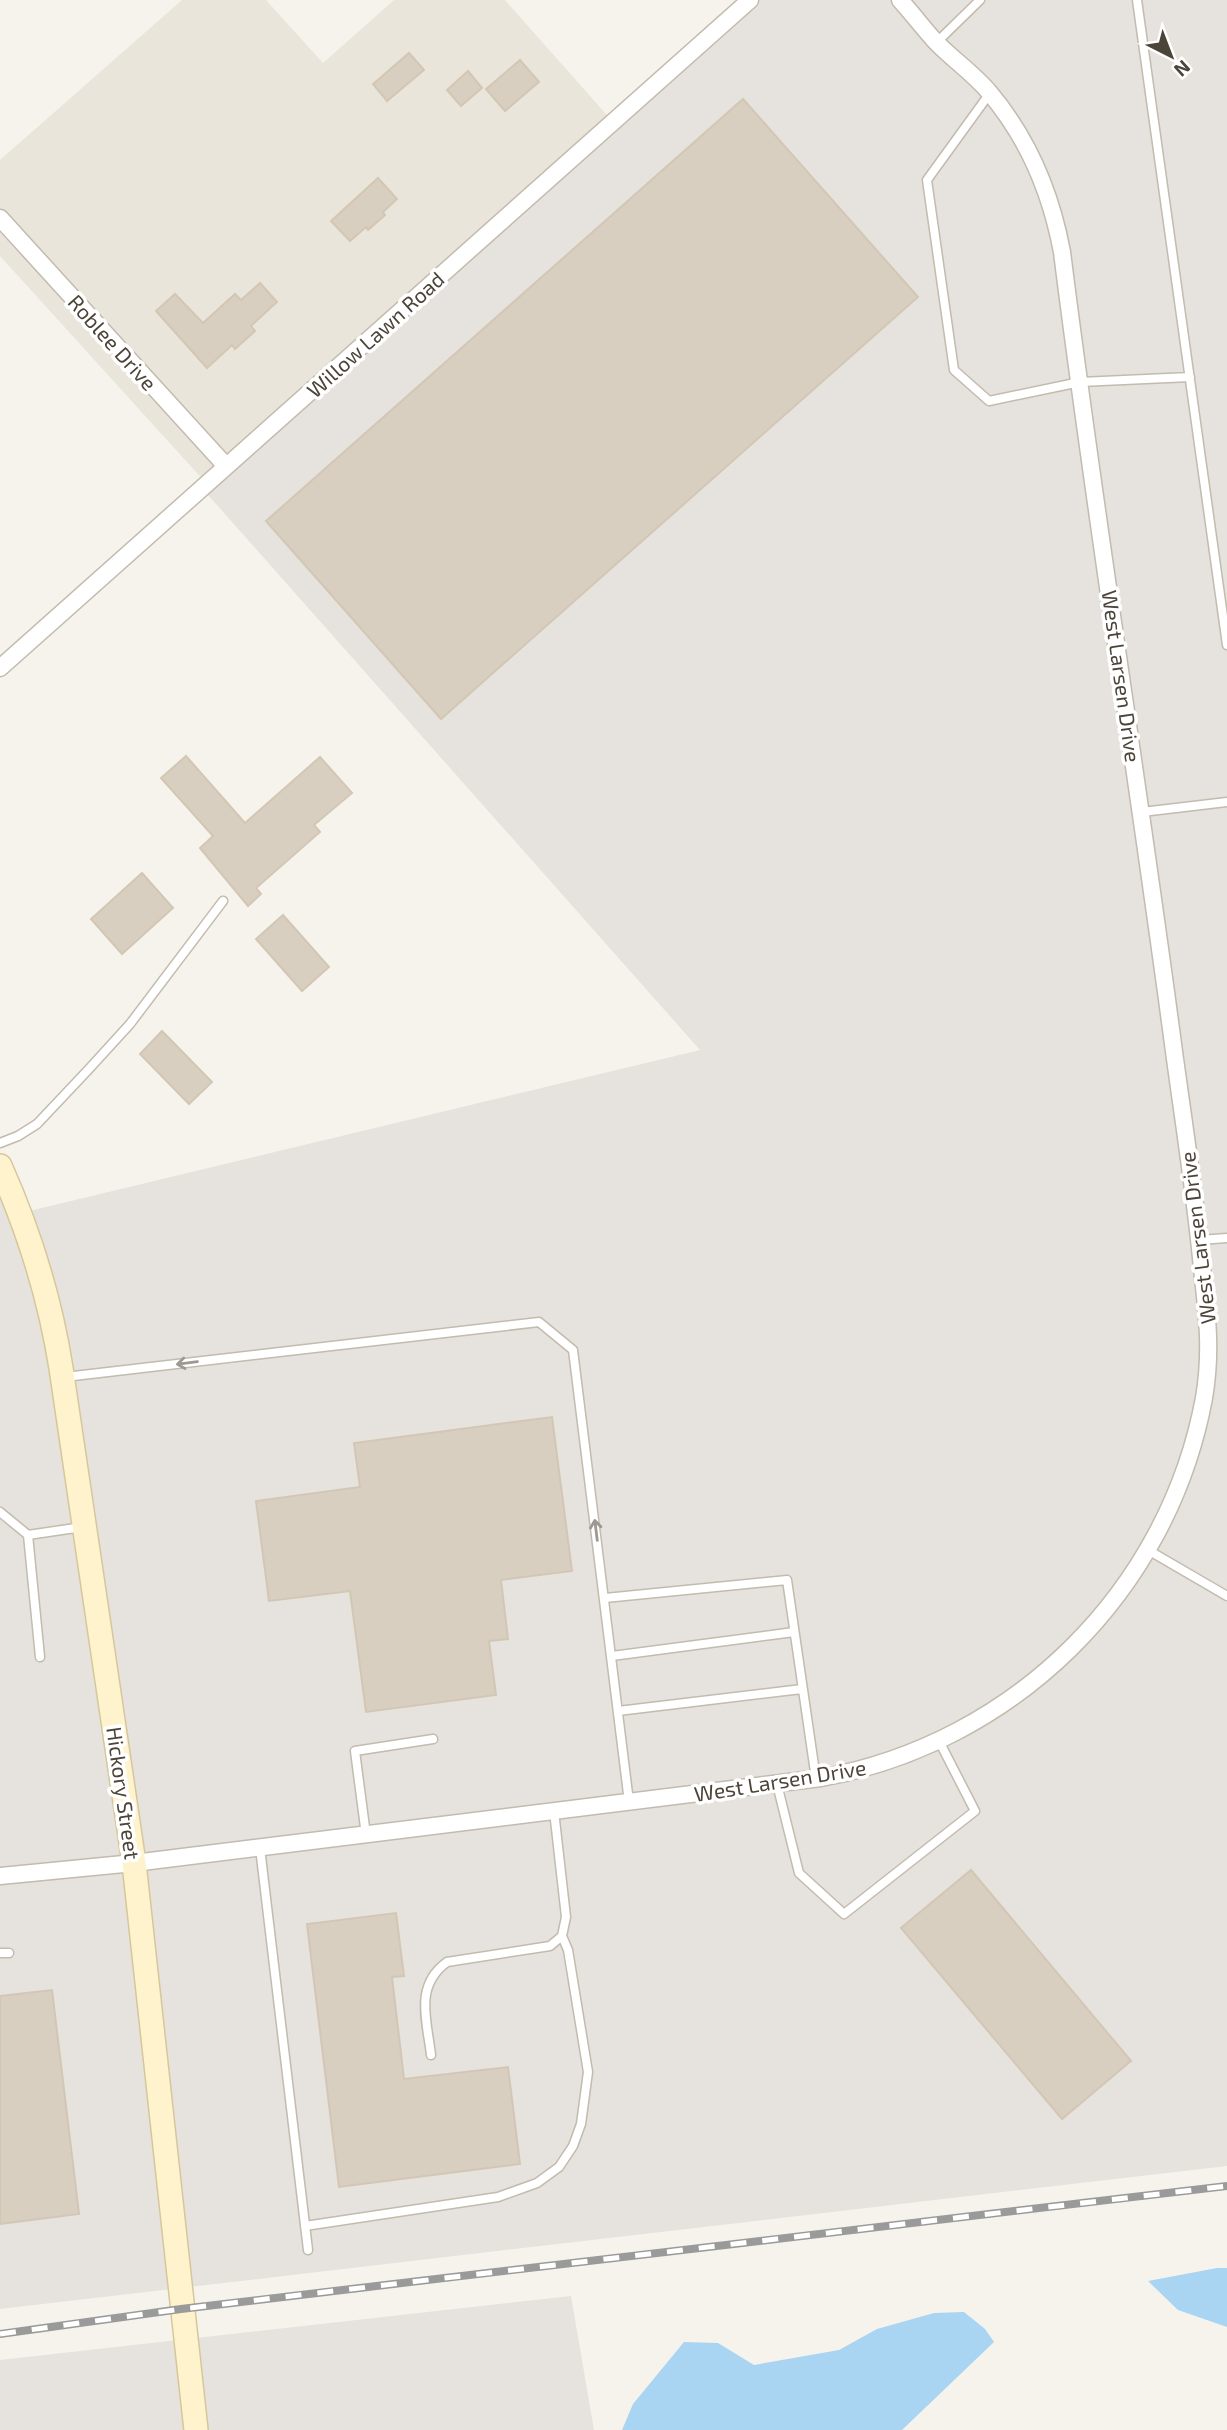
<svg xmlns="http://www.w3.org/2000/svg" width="1227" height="2430" font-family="'Exo 2',sans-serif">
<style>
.residential{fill:#eae5da}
.industrial{fill:#e6e2dd}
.water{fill:#a9d4f2}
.building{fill:#d8cfc1;stroke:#d3c7b4;stroke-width:2}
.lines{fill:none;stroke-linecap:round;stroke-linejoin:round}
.lane-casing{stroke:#c2bbae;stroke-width:11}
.street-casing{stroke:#c2bbae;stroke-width:19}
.secondary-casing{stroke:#d6c79b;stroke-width:26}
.lane{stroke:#fff;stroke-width:8}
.street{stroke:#fff;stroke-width:16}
.secondary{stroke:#fff3cd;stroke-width:23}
.rail-casing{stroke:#9a9a9a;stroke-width:8}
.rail{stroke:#fff;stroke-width:5;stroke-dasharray:16;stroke-linecap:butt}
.oneway{stroke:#9c9892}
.labels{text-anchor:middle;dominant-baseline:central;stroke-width:7;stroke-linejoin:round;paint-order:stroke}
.street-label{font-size:21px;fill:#4b4439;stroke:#fff}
</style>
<rect width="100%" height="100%" fill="#f6f3ec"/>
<path class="residential" d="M182,0H266L323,63L394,0H505L613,122L206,483L0,256V160Z"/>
<path class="industrial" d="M750,0H1227V2166L0,2309V1166L21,1213L700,1050L201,487Z
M571,2296L594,2430H0V2360Z"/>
<path class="water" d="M1217,2268H1227V2327L1178,2310L1148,2281Z
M964,2312L985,2329L994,2342L902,2430H622L633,2404L684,2342L718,2343L754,2365L839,2350L877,2329L934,2313Z"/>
<path class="building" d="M409,53L424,70L387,101L373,84Z
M520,60L539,82L505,111L486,89Z
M468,71L482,88L461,106L447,90Z
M743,99L918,297L441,719L266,521Z
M378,178L397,199L383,212L385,215L368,230L366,227L350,241L331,221Z
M260,283L277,302L251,326L255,331L235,349L232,345L207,368L156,311L175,294L203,323L235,294L241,300Z
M186,756L245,823L320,757L352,793L314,825L320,832L256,888L261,894L248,906L200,848L213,836L161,778Z
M142,873L173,908L122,954L91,919Z
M283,915L329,967L302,991L256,939Z
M162,1031L212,1082L189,1104L140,1054Z
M552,1417L572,1571L501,1580L508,1639L489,1641L496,1695L366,1712L350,1591L269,1601L256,1501L360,1487L354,1443Z
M971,1870L1131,2061L1062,2119L901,1928Z
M396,1913L404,1976L392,1977L404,2079L508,2067L520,2164L339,2187L307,1924Z
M52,1990L79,2214L0,2224V1996Z"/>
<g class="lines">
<g class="lane-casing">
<path id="lane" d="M1137,0L1227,645
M937,42L980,0
M990,93L927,180L954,370L989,401L1080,382L1190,377
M1142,812L1227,802
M0,1143L18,1136L37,1124L88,1070L130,1024L223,901
M1199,1240L1227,1238
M65,1377L539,1322L573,1350L629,1802
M0,1512L28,1535L82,1527
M28,1535L40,1657
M1148,1550L1227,1596
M605,1598L787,1580L816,1779
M612,1656L794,1632
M618,1711L802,1689
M777,1784L799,1873L844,1914L975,1811L939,1741
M366,1835L355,1751L433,1739
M260,1848L308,2250
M0,1953H9
M431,2055C427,2020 414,1986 447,1962L550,1946L562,1936L566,1917L554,1811
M305,2226L498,2197L537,2183L559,2167L573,2146L581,2124L588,2072L568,1950L562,1936"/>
</g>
<g class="street-casing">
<path id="street" d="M0,218L226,466
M0,668L750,0
M0,1876L134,1863L821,1778C1014,1743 1168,1592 1204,1398C1212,1351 1207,1315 1202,1268C1195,1193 1183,1119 1173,1044C1138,780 1095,516 1062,252C1051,193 1028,138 989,92C973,73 952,59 935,41C923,28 912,13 900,0"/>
</g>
<g class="secondary-casing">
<path id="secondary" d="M0,1166C29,1231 50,1298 61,1368L134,1863L196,2430"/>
</g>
<use href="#lane" class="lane"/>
<use href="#street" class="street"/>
<use href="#secondary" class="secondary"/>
<g class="rail-casing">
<path id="rail" d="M0,2334L181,2309L1227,2186"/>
</g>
<use href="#rail" class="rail"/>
</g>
<defs><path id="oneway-shaft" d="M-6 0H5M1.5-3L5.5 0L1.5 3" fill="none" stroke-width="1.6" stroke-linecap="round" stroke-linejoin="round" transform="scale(1.75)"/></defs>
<g class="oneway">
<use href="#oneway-shaft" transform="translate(187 1363) rotate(173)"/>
<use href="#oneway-shaft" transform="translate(596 1530) rotate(-97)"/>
</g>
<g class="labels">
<g class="street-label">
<text transform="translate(375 334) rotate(-42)">Willow Lawn Road</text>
<text transform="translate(113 342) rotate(48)">Roblee Drive</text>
<text transform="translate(1122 676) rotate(82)">West Larsen Drive</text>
<text transform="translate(1197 1238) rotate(-97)">West Larsen Drive</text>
<text transform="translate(780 1780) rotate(-9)">West Larsen Drive</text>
<text transform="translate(124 1793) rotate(82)">Hickory Street</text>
</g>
</g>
<g transform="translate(1171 56) rotate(138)" stroke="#ffffff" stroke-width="5" paint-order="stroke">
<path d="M0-5L12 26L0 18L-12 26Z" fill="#4b4439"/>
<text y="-10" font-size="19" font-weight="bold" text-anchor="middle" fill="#4b4439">N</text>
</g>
</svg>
